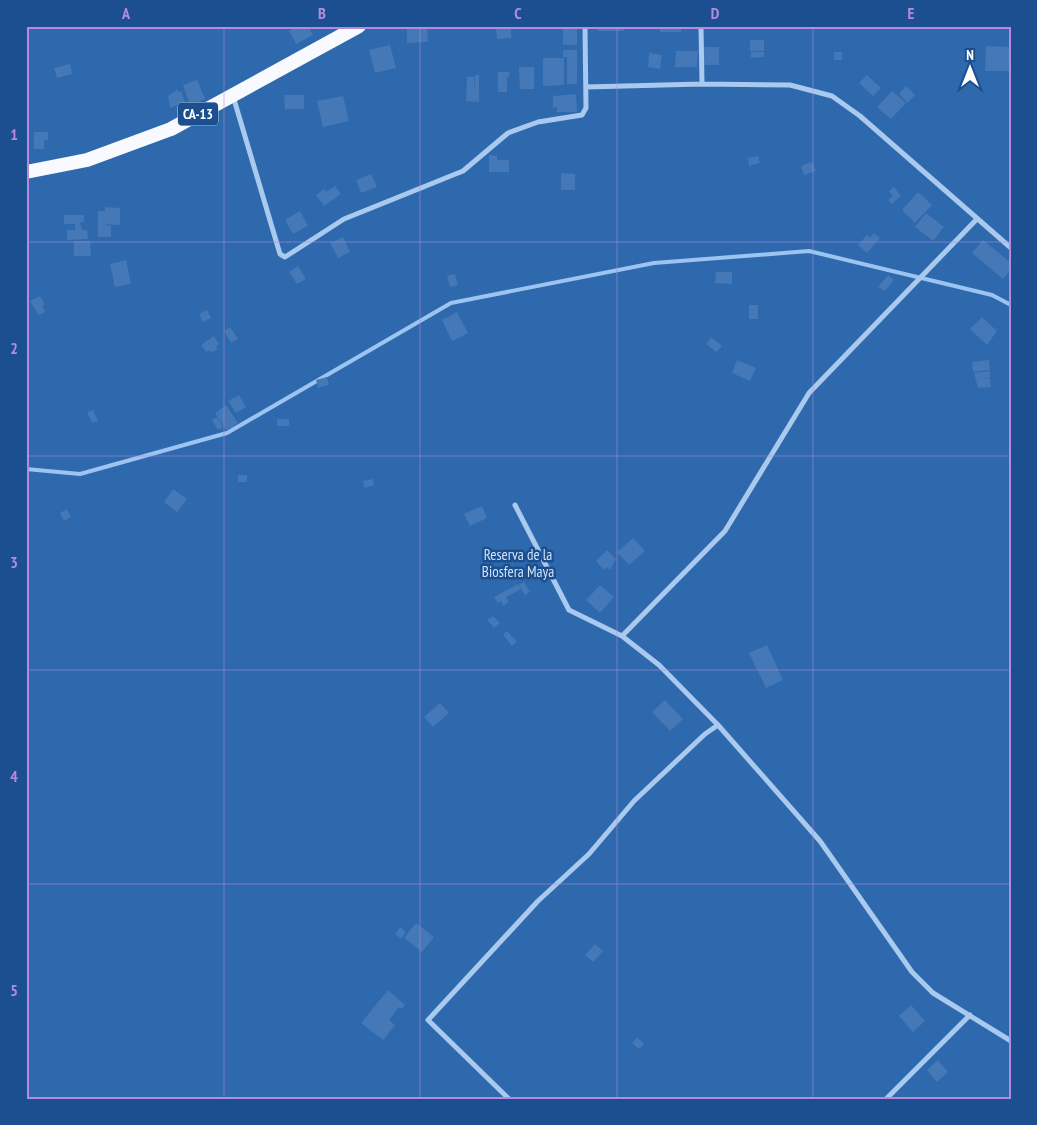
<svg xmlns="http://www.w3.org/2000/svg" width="1037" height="1125" font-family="'PT Sans Narrow',sans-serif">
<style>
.green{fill:#2e69ad}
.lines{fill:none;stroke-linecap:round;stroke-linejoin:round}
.stream{stroke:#9cc4f0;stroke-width:4}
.building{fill:#4478b7}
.minor{stroke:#a9c9ee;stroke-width:5}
.trunk{stroke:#f8faff;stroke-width:14}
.grid{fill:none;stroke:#b68bdc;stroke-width:1;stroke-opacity:0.55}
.labels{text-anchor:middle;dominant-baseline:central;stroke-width:5;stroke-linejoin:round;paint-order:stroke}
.shield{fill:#1b4f8f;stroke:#bbcadd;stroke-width:1}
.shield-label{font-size:14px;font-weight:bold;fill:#fff}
.park-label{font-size:15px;fill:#cfe3fa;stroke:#1b4f8f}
.neatline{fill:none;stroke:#b68bdc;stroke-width:2}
.grid-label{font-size:16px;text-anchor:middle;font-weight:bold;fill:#b68bdc}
</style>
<rect width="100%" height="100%" fill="#1b4f8f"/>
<path class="green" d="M26,26H1011V1099H26Z"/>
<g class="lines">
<path class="stream" d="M26,469L80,474L227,433L451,303L654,263L809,251L992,295L1011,305"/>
</g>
<path class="building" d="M297,26H308L313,35L296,44L289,31Z
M407,26H427L428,42L407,43Z
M496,26H511V38L497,39Z
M563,26H577V45H563Z
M598,26H624V31H598Z
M659,26H681V32H660Z
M750,40H764V51H750Z
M390,45L396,68L375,73L369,50Z
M986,46L1011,47V71H985Z
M704,47H719V65H704Z
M563,50H577V84H567V57H563Z
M676,51H698L697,67H675Z
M751,52H764V57L751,58Z
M834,52H842V60H834Z
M649,53L662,55L660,69L648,67Z
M543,58H564V85L543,86Z
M70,64L72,74L57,78L54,68Z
M519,67H534V89H520Z
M498,72H510L509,77H507V92H498Z
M475,75H479V102L466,101L467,77H474L475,89Z
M867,75L881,88L873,96L859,83Z
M197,80L205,99L190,105L183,85Z
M906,86L915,95L908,103L899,94Z
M178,89V92L181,91L185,102L170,108L168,96Z
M892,91L906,103L891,119L877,107Z
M576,94L577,112H557V107L553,108V96Z
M284,95H304V109H285Z
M343,96L349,121L323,127L317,101Z
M34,132H48V140H44V149H34Z
M489,155L497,156V160H509V172H489Z
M758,156L760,163L749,166L748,158Z
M812,162L816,171L804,175L801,166Z
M561,173L575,174V190H561Z
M371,174L377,187L361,193L356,180Z
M335,186L341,194L324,206L316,195L324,189L326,192Z
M894,187L901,196L892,204L888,200L893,196L889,191Z
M918,192L932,205L915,223L902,210Z
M105,207L120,208V225L104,224L111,226V237H98V211H105Z
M300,211L308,226L293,234L285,220Z
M926,213L944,227L933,241L915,227Z
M64,215H84V222L77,223H80L82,230H87L88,239L67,240V230H75V224H64Z
M874,233L880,238L867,253L858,245L867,235L870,238Z
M343,237L350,252L338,258L330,243Z
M983,240L1011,263V270L1003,279L972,253Z
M74,241H90L91,256H74Z
M126,260L131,284L115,287L110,264Z
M298,266L306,279L297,284L289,272Z
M716,272H732V284L715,283Z
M455,274L458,285L450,287L447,276Z
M888,275L894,280L885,291L878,287Z
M40,296L45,305L42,306L45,312L39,315L30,301Z
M749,305H758V319H749Z
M207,310L211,318L203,322L199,314Z
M457,312L468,333L452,341L442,320Z
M982,317L997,331L987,345L970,329Z
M230,327L238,339L231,343L224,331Z
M214,336L219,344L216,346L218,349L211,353L210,350L206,352L201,345Z
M711,337L722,346L716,352L706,344Z
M737,360L756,368L750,381L732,373Z
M989,360L990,370L973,372L972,362Z
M990,371V378L984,379H990L991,387L978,388L974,373Z
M327,377L329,385L318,388L316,380Z
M239,395L246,407L236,413L228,401Z
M226,405L238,423L227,431L215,413Z
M93,410L98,421L92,423L87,412Z
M217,417L223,427L218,430L212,420Z
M277,419H289V426H277Z
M238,475H247V482H238Z
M373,479L374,485L364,488L363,481Z
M173,489L187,499L177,512L164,502Z
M482,506L487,518L470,526L464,514Z
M67,509L71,517L64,521L60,513Z
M633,538L645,551L629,565L617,552Z
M607,550L616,559L610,570L607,567L604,570L596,561Z
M524,582L530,592L525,595L519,585Z
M518,584L521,589L506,597L509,602L503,606L501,601L498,603L494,597Z
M600,585L614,597L600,613L586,600Z
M493,616L500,623L494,628L487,620Z
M507,631L517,642L512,646L503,635Z
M767,645L783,680L766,688L749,653Z
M665,700L683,719L670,731L652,712Z
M440,703L449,713L433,727L424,717Z
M416,923L434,937L422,952L404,938Z
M400,927L406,932L401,939L395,934Z
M595,944L603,951L593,962L585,955Z
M388,990L405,1005L402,1009L399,1007L389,1020L395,1025L383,1040L361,1023Z
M911,1005L925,1021L913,1032L899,1016Z
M637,1037L644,1044L639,1049L632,1043Z
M938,1060L948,1072L937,1082L927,1070Z"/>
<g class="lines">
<path class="minor" d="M701,26L702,84
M586,87L702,84L790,85L832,96L860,116L1011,248
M233,96L280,254L285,257L344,219L463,171L508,133L538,122L582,115L586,108L585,26
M515,505L569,610L622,636L659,665L718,725L820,841L912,972L933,993L1011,1041
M622,636L725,531L809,393L976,220
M509,1099L428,1020L538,901L589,854L634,801L705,734L718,725
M886,1099L970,1015"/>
<path class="trunk" d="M26,172L87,160L171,129L359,26"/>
</g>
<path class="grid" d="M224,26V1099M420,26V1099M617,26V1099M813,26V1099M26,242H1011M26,456H1011M26,670H1011M26,884H1011"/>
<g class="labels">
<rect class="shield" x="178" y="102.5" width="40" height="23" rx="4"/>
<g class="shield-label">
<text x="198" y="114">CA-13</text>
</g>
<g class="park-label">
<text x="518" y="554">Reserva de la<tspan x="518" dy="17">Biosfera Maya</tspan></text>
</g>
</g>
<rect width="1037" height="1125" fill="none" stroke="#1b4f8f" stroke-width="55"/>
<g transform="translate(970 68)" stroke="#1b4f8f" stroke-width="4" paint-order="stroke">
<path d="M0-4L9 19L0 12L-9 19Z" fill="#ffffff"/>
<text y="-8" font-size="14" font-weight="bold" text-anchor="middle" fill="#ffffff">N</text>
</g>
<rect x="28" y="28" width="982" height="1070" class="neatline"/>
<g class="grid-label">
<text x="126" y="19">A</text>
<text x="322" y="19">B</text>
<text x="518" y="19">C</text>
<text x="715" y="19">D</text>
<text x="911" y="19">E</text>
<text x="14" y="140">1</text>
<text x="14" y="354">2</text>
<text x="14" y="568">3</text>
<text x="14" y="782">4</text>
<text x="14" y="996">5</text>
</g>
</svg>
